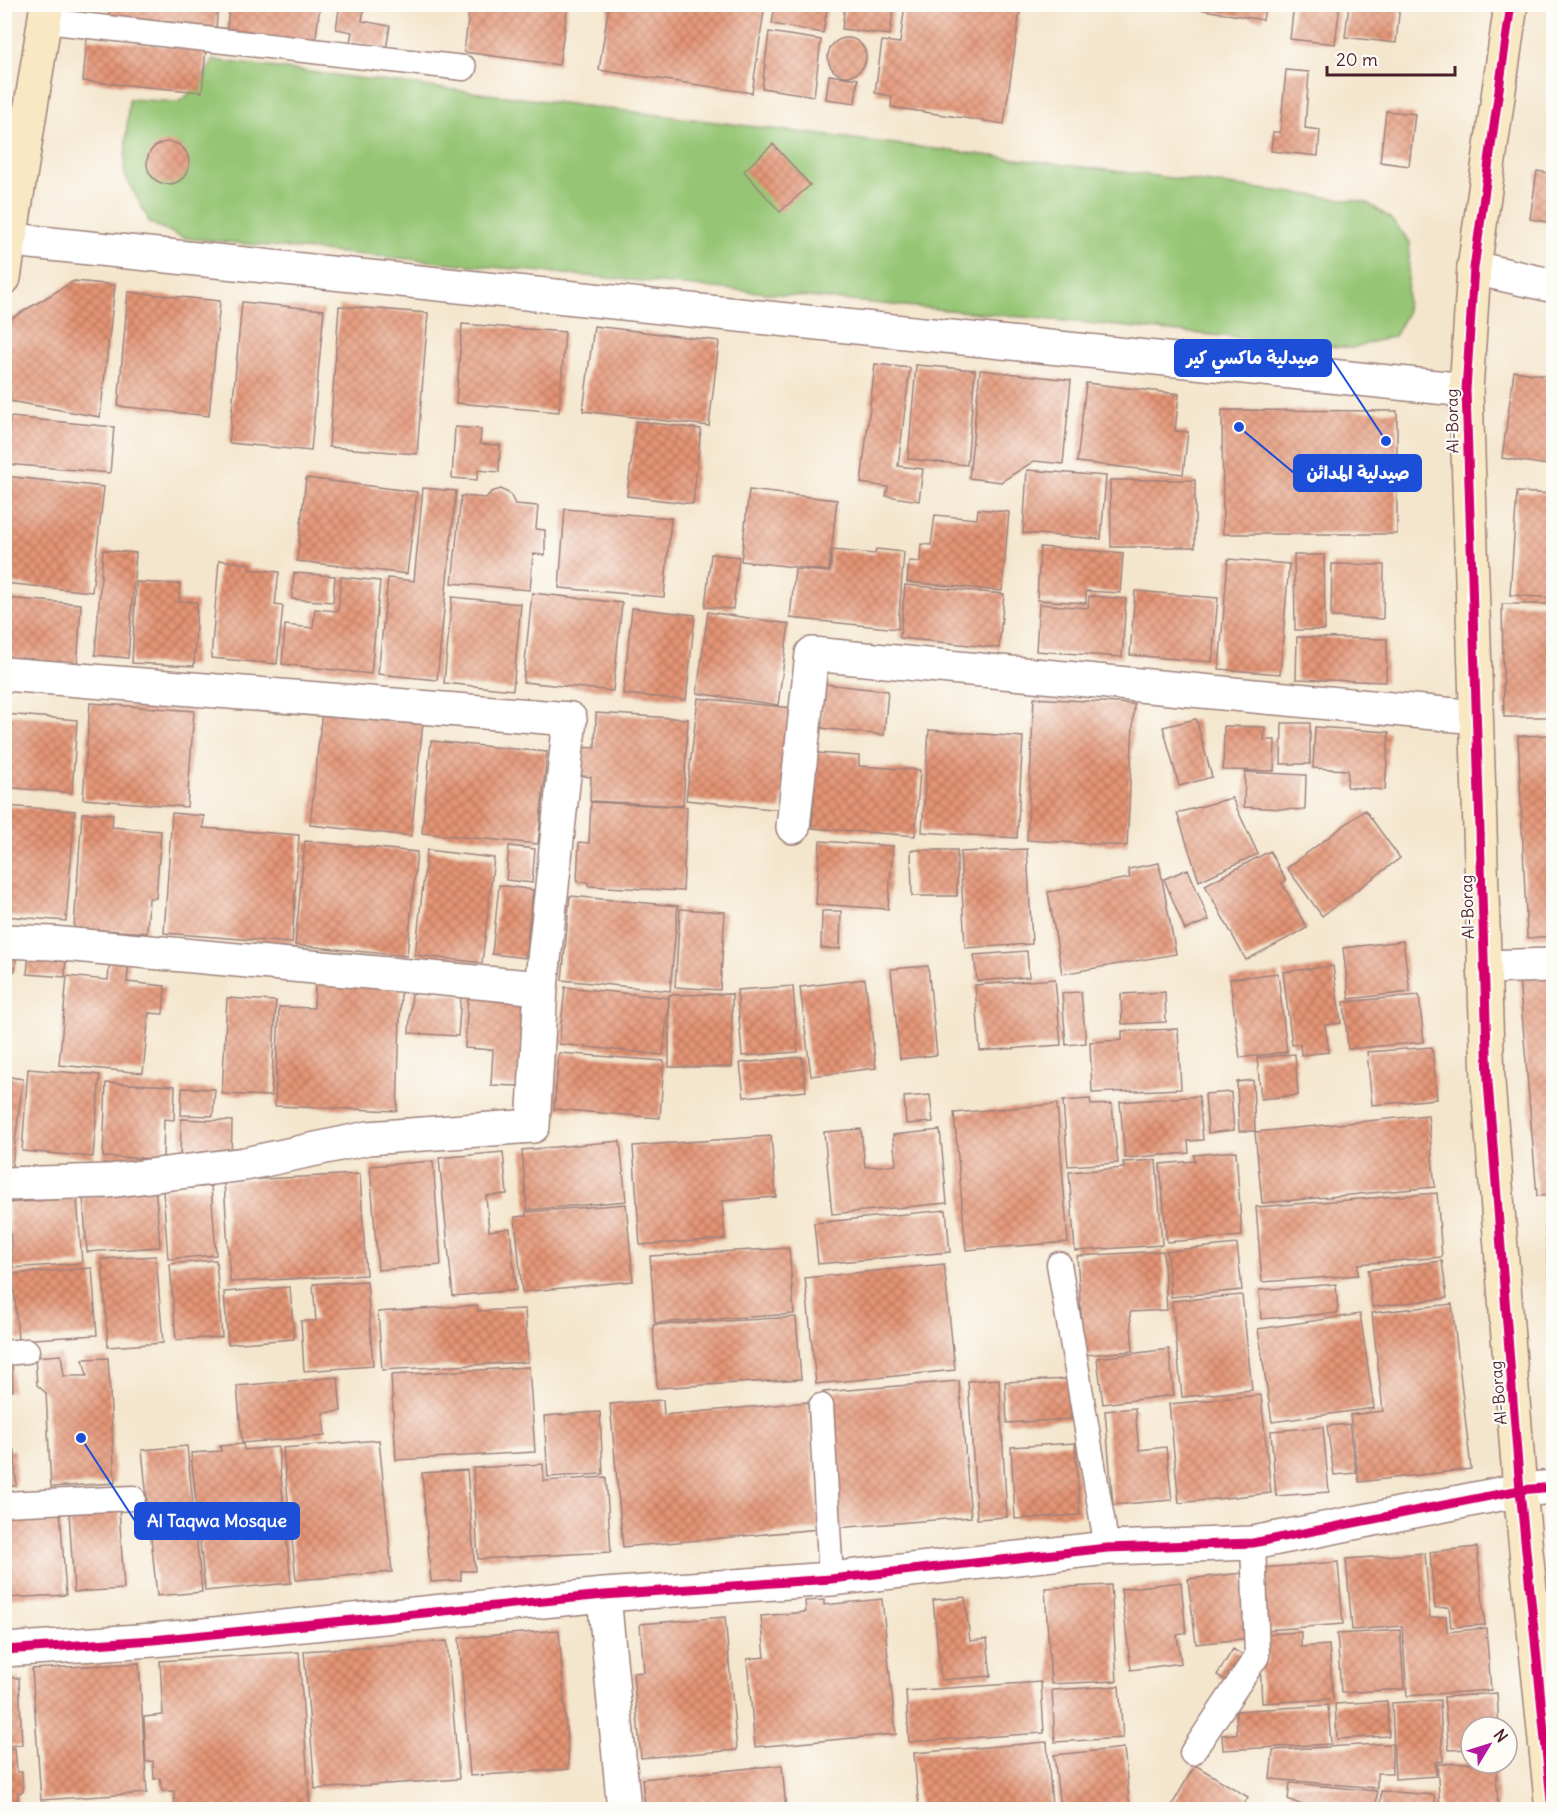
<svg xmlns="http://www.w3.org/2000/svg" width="1558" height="1814" font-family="Delius,'Playpen Sans Arabic',sans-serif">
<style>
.park{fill:#96c675;stroke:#707250;stroke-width:1.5}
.building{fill:url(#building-cross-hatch)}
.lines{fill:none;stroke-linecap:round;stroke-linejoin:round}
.lane-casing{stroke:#9f827c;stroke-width:27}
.street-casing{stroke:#9f827c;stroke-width:36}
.secondary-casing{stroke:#9f827c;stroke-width:36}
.lane{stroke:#fff;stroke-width:24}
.street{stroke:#fff;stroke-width:33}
.secondary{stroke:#f8e8c3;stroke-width:33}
.cycleway-casing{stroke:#fdfcf7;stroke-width:13}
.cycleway{stroke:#d6006c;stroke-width:9}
.labels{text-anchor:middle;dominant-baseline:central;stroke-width:4.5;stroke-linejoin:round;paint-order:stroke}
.street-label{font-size:16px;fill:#4a1f2b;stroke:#fdfcf7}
.leader{fill:none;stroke:#1d4ed8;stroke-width:2}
.callout-dot{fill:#1d4ed8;stroke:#fdfcf7;stroke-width:2}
.callout{fill:#1d4ed8;stroke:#1d4ed8;stroke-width:2}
.callout-label{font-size:18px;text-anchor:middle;font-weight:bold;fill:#fff}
</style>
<defs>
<pattern id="building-cross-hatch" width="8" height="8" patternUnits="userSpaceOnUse" patternTransform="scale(1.5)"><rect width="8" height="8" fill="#e49475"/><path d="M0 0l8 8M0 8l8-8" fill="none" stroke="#bb7860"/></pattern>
</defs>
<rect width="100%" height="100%" fill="#fdfcf7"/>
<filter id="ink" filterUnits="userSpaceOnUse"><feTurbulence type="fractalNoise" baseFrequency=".0167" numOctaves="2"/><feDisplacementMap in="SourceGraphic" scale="12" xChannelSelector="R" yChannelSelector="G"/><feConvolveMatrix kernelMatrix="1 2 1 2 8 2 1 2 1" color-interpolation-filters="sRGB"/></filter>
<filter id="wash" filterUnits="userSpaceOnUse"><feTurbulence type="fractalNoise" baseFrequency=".008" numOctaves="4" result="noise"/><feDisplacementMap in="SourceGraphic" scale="24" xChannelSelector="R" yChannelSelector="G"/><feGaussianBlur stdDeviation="1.35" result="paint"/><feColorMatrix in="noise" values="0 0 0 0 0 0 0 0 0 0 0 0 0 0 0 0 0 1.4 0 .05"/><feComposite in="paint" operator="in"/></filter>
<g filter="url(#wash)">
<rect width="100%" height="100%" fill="#f4e6cd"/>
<path class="park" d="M213,60L1366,202L1389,217L1410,242L1406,314L1394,336L1351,348L184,238L150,223L124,173L129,99L178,102L199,86Z"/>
<g id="blocks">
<path class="building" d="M110,4H218L216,29L109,18Z
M230,4H320L315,46L226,34Z
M340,4H365L362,21L390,26L386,49L350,42L352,32L336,29Z
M470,4H568L559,65L464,52Z
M609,4H765L752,93L599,70Z
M775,4H828L823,33L772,24Z
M845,4H894L890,35L842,29Z
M905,4H1021L1004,124L891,107L892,96L875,93L882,41L900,43Z
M1168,4H1266L1263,20Z
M1294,4H1340L1335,44L1290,39Z
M1349,4H1400L1396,43L1345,37Z
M769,32L821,40L814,96L762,88Z
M87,38L206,50L202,92L83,81Z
M828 57a19 19 0 1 1 38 0a19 19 0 1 1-38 0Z
M1286,70L1309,72L1305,128L1320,130L1318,156L1271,151L1273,132H1280Z
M829,75L858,79L855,103L826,99Z
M1386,111L1415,114L1409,166L1380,162Z
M147 163a21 21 0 1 1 42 0a21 21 0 1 1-42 0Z
M773,144L810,185L780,212L744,171Z
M1537,171L1554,174V223L1530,219Z
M74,281L115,285L100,417L4,400V342L7,321Z
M128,292L220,301L209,416L118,406Z
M242,302L324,310L311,451L229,443Z
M339,306L428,313L417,454L329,447Z
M462,324L565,332L559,412L456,403Z
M594,326L719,341L709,426L583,411Z
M875,364L910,368L898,466L923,469L919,501L886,496L888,487L861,483Z
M916,365L975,370L967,465L908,459Z
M980,370L1071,380L1063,464L1034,461L1001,482L969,478Z
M1514,371L1554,377V466L1502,458Z
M1086,383L1179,394L1175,431L1188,432L1183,474L1077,462Z
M1222,410L1397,411V534H1223Z
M10,417L114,427L110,473L6,464Z
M636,421L701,429L693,504L627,496Z
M455,427L481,429L480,444L500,445L499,472L478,470L477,480L452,478Z
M1027,470L1106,476L1101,539L1023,533Z
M5,476L104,487L92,592L4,583Z
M306,478L417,492L407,574L297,561Z
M1110,480H1195V547H1111Z
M423,488L456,491L437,680L378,674L388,578L414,581Z
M501,489L510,494L515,504L538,506L536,529L545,530V555L533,554L530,590L452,583L461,496L486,498L491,492Z
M749,490L837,500L829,571L741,561Z
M1517,492L1554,494V598L1510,595Z
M565,509L671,518L664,597L559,588Z
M978,509L1009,512L1002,591L907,582L909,561L920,562L921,544L931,545L935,515L977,519Z
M1040,547L1123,553L1120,593L1086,591V603L1037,600Z
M876,549L904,552L898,629L790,618L795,569L830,572L832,550L875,554Z
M103,550L136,553L128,658L95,655Z
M711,554L739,557L733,609L705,607Z
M1294,555H1324L1325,630H1295Z
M1228,559L1289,564L1280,674L1219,669Z
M219,560L249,564V569L279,572L275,605L283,606L277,664L211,658Z
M1332,564L1384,565L1383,619L1331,617Z
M294,573L335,576L333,602L292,599Z
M341,577L380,581L371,674L282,664L285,625L313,628L315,609L338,611Z
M136,582L180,584L179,601L197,602L194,666L132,663Z
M905,585L1004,594L999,648L900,638Z
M1135,591L1218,598L1212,662L1130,655Z
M532,593L622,603L613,691L523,682Z
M1089,596L1126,599L1122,657L1036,651L1039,604L1088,608Z
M452,597L521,604L513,690L444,683Z
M4,598L81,604L77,669L4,663Z
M1502,604H1554V717H1504Z
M632,608L695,615L686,700L623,694Z
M708,612L789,624L778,705L697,693Z
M1297,637L1387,639L1386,682L1296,679Z
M824,684L888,691L884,735L820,728Z
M698,698L792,708L781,810L686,800Z
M1034,698L1134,704L1127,846L1027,840Z
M90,703L194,711L187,807L83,799Z
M322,711L423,722L411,836L310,825Z
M596,713L688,719L683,806L590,801L591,777L577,775L579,747L595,748Z
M4,714L77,720L72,793L4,787Z
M1196,719L1212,777L1179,786L1163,727Z
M1282,723H1310V764H1281Z
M1224,726L1265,727L1264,740H1275L1274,771L1223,770Z
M1315,727L1389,732L1385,790L1347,787L1348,770L1313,768Z
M929,730L1023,737L1017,838L922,832Z
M1554,735V936L1527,938L1518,736Z
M431,741L547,752L538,844L422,833Z
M817,753L859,756V766L920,770L915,836L812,828Z
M1245,772L1306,775L1305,810L1244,807Z
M1232,798L1258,854L1199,881L1177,813Z
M591,802L687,807L683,891L588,886V882H577L579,842L589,843Z
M4,806L75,811L66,921L4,916Z
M1365,810L1400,858L1322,916L1287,868Z
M82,813L113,814L112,827L161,831L156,898H149L147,933L74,928Z
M172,813L204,816L203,828L299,835L292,943L164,933Z
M305,841L417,852L407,956L295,945Z
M820,841L893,846L888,909L816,904Z
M509,846L535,849L532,883L506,880Z
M1027,849L1032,944L965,948L960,852Z
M427,850L494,858L482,963L415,955Z
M911,850H957V896H912Z
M1270,851L1286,881L1282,883L1307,928L1246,960L1205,885Z
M1159,863L1176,954L1062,974L1048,892L1130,878L1128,869Z
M1188,869L1209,920L1185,930L1164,879Z
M499,885L533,890L525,958L492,954Z
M570,896L678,906L670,991L562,980Z
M680,909L725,912L720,990L675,987Z
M822,911H841L840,949L821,948Z
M1403,941L1410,992L1349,999L1343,948Z
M1027,951L1029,977L977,981L974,955Z
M4,952H17L15,971L4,970Z
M29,954L66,957L65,977L27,974Z
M110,959L129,961L127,982L165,986L163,1014L149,1013L143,1073L59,1065L67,976L108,980Z
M928,966L937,1055L900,1059L891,969Z
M1333,966L1341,1023L1325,1025L1329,1052L1301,1055L1300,1044L1292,1045L1283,972Z
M1278,973L1287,1052L1240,1058L1230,979Z
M1554,974V1195L1537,1196L1519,977Z
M865,979L876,1068L811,1076L800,987Z
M1055,979L1061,1045L980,1051L975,985Z
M315,984L401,988L397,1111L275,1106L279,1007L314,1008Z
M793,986L798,1052L742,1056L737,990Z
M565,987L669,998L663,1055L559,1044Z
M412,992L461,995L458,1036L409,1033Z
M1081,992L1086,1043L1066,1045L1062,993Z
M1165,992L1166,1022L1122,1024L1121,994Z
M732,994V1067H669V995Z
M468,995L525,999L520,1086L491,1085L493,1050L465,1048Z
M1419,995L1424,1042L1348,1049L1344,1002Z
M227,998L276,1001L271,1096L222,1094Z
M1178,1029L1181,1089L1092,1093L1090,1042L1122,1040V1031Z
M1432,1047L1437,1099L1372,1105L1367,1052Z
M559,1053L664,1061L660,1118L554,1109Z
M1295,1054L1298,1095L1261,1099L1257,1058Z
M802,1057L806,1091L744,1097L740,1063Z
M28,1069L100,1075L93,1157L22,1151Z
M4,1076L23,1079L11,1173L4,1172Z
M1253,1080L1255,1131H1239L1237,1082Z
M106,1083L175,1086L174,1120L164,1119L163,1159L103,1157Z
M182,1088L215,1089L213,1116L181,1115Z
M1231,1092L1234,1130L1208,1133L1205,1094Z
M930,1095L933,1122L906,1124L904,1097Z
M1199,1096L1203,1140L1188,1141L1189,1153L1125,1158L1120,1102Z
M1090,1099L1091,1105L1112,1104L1118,1163L1068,1166L1063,1101Z
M1057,1104L1068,1242L966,1250L954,1113Z
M1428,1115L1435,1187L1262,1203L1255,1132Z
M181,1119L232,1121L231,1161L180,1159Z
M861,1129L865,1167L896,1165L893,1135L940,1130L947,1203L832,1214L824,1132Z
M771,1136L776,1197L722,1201L725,1239L640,1245L633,1146Z
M620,1141L626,1201L527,1210L522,1150Z
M1236,1151L1242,1236L1167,1242L1160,1164L1195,1161L1194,1155Z
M503,1152L507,1194L486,1196L489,1231L510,1228L516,1290L453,1296L439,1158Z
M1156,1160L1162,1245L1075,1251L1069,1172L1124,1168L1123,1162Z
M433,1161L441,1265L378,1270L370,1166Z
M360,1174L366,1275L230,1282L224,1181Z
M155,1183L160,1247L87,1252L83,1197Z
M211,1186L216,1255L168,1259L163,1190Z
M1437,1193L1442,1257L1358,1264V1275L1262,1282L1256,1207Z
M77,1198L82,1263L13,1268L8,1203Z
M626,1204L633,1281L522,1292L515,1217L526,1216V1212Z
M946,1210L950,1252L818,1264L814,1223Z
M1545,1227H1554V1310H1552Z
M1237,1244L1242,1290L1171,1297L1167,1251Z
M789,1248L794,1314L655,1323L650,1256Z
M1163,1251L1167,1310L1130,1312L1133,1351L1084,1355L1077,1256Z
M156,1256L163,1343L108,1347L102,1259Z
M216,1260L222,1337L176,1340L170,1264Z
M1442,1261L1447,1298L1372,1307L1368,1270Z
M944,1264L955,1370L816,1384L805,1278Z
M92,1268L97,1335L18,1340L13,1274Z
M367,1281L373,1366L304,1371L301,1321H316L313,1284Z
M1336,1284L1338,1313L1261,1319L1259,1290Z
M290,1287L294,1339L228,1344L224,1292Z
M1242,1295L1252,1390L1182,1397L1172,1301Z
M1452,1304L1471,1469L1359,1482L1350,1415L1383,1411L1372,1313Z
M477,1305L478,1311L525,1309L528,1362L382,1370L378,1312Z
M1360,1314L1374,1408L1272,1422L1258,1329Z
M796,1317L801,1379L657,1388L653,1325Z
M1169,1349L1174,1395L1103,1404L1097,1358Z
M61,1355L64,1376H87L83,1359L108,1358L115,1483L51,1487L46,1393L37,1385L35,1357Z
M4,1360H12L13,1391H4Z
M529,1367L535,1452L396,1460L391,1375Z
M338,1377L341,1411L323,1413L325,1436L242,1443L237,1386Z
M999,1379L1007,1517L977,1519L968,1381Z
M1068,1379L1071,1419L1007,1423L1005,1382Z
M959,1381L971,1517L836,1528L823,1392Z
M1261,1395L1271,1493L1179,1503L1169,1404Z
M663,1400L664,1415L808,1402L819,1529L623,1547L610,1404Z
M1135,1408L1139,1450L1166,1447L1172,1500L1113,1505L1105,1411Z
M600,1412L603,1474L548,1477L544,1416Z
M1349,1424L1356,1473L1334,1475L1327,1426Z
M1323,1427L1329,1492L1276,1496L1271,1431Z
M4,1433H6L7,1450H15L16,1486H4Z
M379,1440L392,1572L296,1580L283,1448Z
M1075,1443L1080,1515L1015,1519L1011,1447Z
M243,1444L244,1450L278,1447L291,1583L205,1591L191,1453L221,1451L220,1446Z
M187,1446L202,1592L157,1596L142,1450Z
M543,1464L544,1481L606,1477L611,1552L478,1559L473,1468Z
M467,1470L475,1571H461V1580L431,1582L422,1473Z
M119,1508L124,1589L74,1592L69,1511Z
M60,1510L66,1595L4,1598V1514Z
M1477,1547L1485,1625L1451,1627L1449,1607L1435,1608L1430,1552Z
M1425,1553L1430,1618L1446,1616L1447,1632L1486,1628L1491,1690L1407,1696L1402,1626L1352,1630L1346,1559Z
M1338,1562L1343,1624L1267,1630L1261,1568Z
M1243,1573L1251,1638L1196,1644L1188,1579Z
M1181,1582L1186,1633L1177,1635L1181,1663L1131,1670L1121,1589Z
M1111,1585L1117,1681L1051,1684L1045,1588Z
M965,1597L970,1641L987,1639L991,1676L941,1680L933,1600Z
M882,1599L896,1734L755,1747L747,1659L765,1657L761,1616L806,1612L805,1601L824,1600V1605Z
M725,1617L737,1750L641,1758L633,1673L644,1672L640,1624Z
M559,1630L569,1769L470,1776L459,1638Z
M1400,1630L1404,1689L1341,1693L1337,1634Z
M1301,1632V1647L1329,1645L1333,1699L1262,1703L1260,1663H1267L1265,1634Z
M447,1641L459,1779L315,1789L304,1651Z
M1233,1649L1250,1660L1234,1685L1217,1675Z
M299,1652L310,1810H175L174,1791H162L160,1778L154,1779L153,1761L146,1762L144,1717L163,1715L160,1661Z
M139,1663L147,1793L41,1800L32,1669Z
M4,1678H19L22,1745L4,1746Z
M1041,1682L1044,1733L909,1742L906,1691Z
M1119,1686L1123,1738L1055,1742L1052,1690Z
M1497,1693L1499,1727H1471V1749L1449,1750L1444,1697Z
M1440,1700L1443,1761L1435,1762L1436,1776L1395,1779L1392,1703Z
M1387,1701L1389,1736L1337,1739L1335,1704Z
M1328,1705L1331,1744L1223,1750L1222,1735L1237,1734L1236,1711Z
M1047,1742L1052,1807L1018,1810H919L914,1753Z
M1378,1744H1392V1773H1377V1788L1270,1779L1273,1750Z
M4,1748H15L17,1772H22L23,1792L18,1793V1810H4Z
M1124,1748L1130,1810H1060L1054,1755Z
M1471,1763H1496L1498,1810H1440L1437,1764Z
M782,1765L786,1810H645L642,1779Z
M1195,1765L1248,1797L1241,1810H1169Z
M1290,1783L1377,1791L1376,1810H1313L1288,1799Z
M1381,1791L1434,1795L1436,1810H1380Z"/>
</g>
</g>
<g filter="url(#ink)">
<use href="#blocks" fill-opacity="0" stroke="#9f827c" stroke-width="1.5"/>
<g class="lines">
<g class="lane-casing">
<path id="lane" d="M45,21L464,68
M1059,1264L1107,1548
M4,1353L27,1351
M821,1406L831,1579
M4,1504L133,1498
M1192,1753L1257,1656L1253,1543"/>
</g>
<g class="street-casing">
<path id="street" d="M12,240L1466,390
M1474,268L1554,286
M4,674L570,719L541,988L533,1126L368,1138L245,1164L109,1181L4,1184
M793,827L812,654L1476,717
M4,941L52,943L541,988
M1484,967L1554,965
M604,1595L624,1810
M4,1650L153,1640L604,1595L831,1579L1107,1548L1253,1543L1520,1490L1554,1487"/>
</g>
<g class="secondary-casing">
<path id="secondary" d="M1511,4L1474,268L1466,390L1488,1082L1520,1490L1552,1810
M4,278L47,4"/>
</g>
<use href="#lane" class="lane"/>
<use href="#street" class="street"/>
<use href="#secondary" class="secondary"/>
<g class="cycleway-casing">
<path id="cycleway" d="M1511,4L1474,268L1466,390L1488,1082L1520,1490L1552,1810
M4,1650L153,1640L604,1595L831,1579L1107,1548L1253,1543L1520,1490L1554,1487"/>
</g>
<use href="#cycleway" class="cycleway"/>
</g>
</g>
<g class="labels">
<g class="street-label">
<text transform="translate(1452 421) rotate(-91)">Al-Borag</text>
<text transform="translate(1467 907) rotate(-92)">Al-Borag</text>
<text transform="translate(1498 1393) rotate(-95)">Al-Borag</text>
</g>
</g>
<path class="leader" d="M1386 441L1331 358M1239 427L1294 473M81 1438L135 1521"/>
<g class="callout-dot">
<circle cx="1386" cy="441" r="6"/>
<circle cx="1239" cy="427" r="6"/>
<circle cx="81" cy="1438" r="6"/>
</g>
<g class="callout">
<rect x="1175" y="340" width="156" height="36" rx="6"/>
<rect x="1294" y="455" width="127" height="36" rx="6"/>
<rect x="135" y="1503" width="164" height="36" rx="6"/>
</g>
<g class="callout-label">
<text x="1253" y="364">صيدلية ماكسي كير</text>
<text x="1358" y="479">صيدلية المدائن</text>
<text x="217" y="1527">Al Taqwa Mosque</text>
</g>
<rect width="1558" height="1814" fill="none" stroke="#fdfcf7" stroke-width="24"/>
<g transform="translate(1489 1745) rotate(52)"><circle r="28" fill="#fdfcf7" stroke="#b5a4a5" stroke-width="1.5"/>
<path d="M0-4.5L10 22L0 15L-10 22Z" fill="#b5179e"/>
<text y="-9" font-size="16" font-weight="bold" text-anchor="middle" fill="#4a1f2b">N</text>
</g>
<path d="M1327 66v9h128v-9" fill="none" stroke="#4a1f2b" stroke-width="3"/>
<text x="1336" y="66" font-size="18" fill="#4a1f2b" stroke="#fdfcf7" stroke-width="4.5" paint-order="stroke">20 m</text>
</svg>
